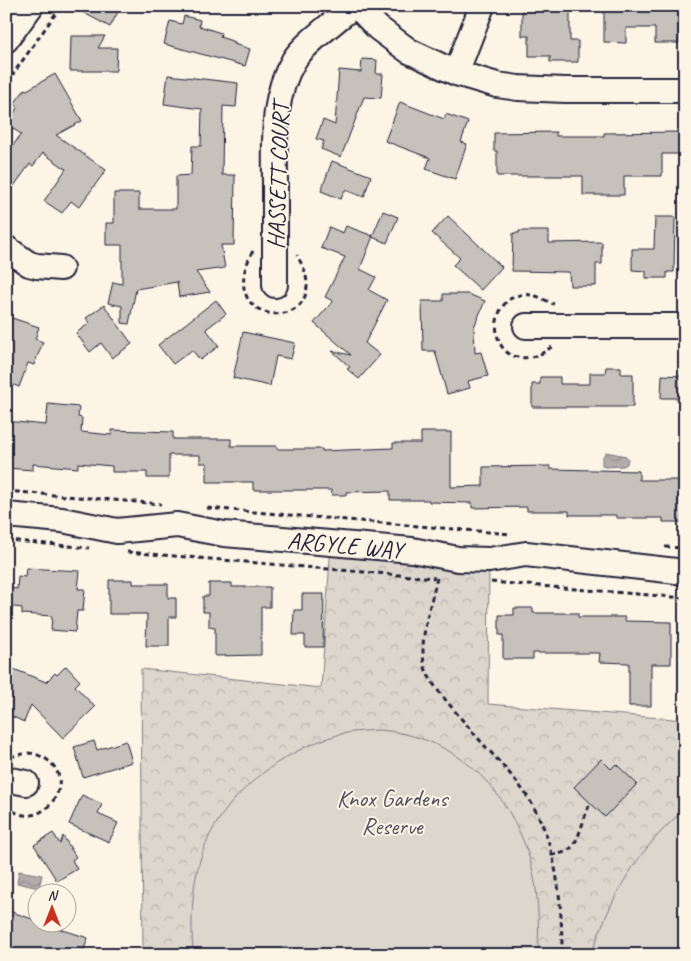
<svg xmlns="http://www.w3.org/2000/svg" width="691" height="961" font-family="Caveat,sans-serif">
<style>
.forest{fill:url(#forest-crowns);stroke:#7f7c84}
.pitch{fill:#dcd6cc;stroke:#7f7c84}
.water{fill:url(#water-waves);stroke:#78757e}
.building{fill:#c6c1bb;stroke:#22223b}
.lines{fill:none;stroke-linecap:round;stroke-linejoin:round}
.minor-casing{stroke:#22223b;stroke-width:28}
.path{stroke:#22223b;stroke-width:3;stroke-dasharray:5 4;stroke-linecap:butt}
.minor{stroke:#fcf5e5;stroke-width:24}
.labels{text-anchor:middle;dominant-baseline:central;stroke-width:4;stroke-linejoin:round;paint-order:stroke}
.street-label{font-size:24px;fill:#22223b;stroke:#fcf5e5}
.park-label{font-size:24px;fill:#504f5f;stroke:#fcf5e5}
</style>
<defs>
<pattern id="forest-crowns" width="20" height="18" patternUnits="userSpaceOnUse" patternTransform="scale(1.25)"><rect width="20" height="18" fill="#dcd6cc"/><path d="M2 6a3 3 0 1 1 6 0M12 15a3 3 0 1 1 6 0" fill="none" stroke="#bcb7b0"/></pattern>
<pattern id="water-waves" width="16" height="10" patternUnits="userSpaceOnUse" patternTransform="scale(1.25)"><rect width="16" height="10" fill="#b2adab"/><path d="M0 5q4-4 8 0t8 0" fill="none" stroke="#908c8c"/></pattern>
</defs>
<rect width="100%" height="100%" fill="#fcf5e5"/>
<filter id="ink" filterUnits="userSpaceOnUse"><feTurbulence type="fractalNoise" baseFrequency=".02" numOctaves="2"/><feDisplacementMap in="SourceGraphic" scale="10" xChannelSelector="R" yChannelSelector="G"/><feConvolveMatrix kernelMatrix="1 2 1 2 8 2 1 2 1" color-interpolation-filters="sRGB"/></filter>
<g filter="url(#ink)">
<path class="forest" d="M331,544L489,560L488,704L685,720V955H143L141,669L321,688Z"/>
<path class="pitch" d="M379,730C456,736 508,788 530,860C539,891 539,923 538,955H193C191,923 191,887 201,857C219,797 283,749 341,734C354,731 367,731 379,730Z
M685,809V955H591C612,895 636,851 685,809Z"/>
<path class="water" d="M606,452L626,456L628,459L627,464L623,466L604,467L602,465V458Z
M19,871L42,875L39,888L17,883Z"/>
<path class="building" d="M71,6H121L110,27Z
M522,6H570V41H578V62H550V56H529V36H522Z
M604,6H679V43H655V28H626V43L604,42Z
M184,16L200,20L199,26L221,33L220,37L235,42L234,44L250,49L245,66L164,44L170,21L182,24Z
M71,36H105L98,48H117L116,71H70Z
M362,59L377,60L376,74H383L381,98L364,97L341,157L321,149L324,141L316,139L323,120L335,125L339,70L361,72Z
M55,74L82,121L56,135L106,170L79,207L71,201L62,213L44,201L66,169L43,153L33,166L30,164L6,197V156L21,134L6,124L18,107L14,104L25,89L27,90Z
M168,75L238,83L236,107L223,106L222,175H235L234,245H221L225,268L196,272L210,292L179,297L177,282L136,289L129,324L122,323V306L108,303L113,282L122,284V245H106V223H114V193H139V209H176V176L191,175L192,146H201L202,109L164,104Z
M400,102L444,119L446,114L468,122L461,142L467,144L455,179L426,169L430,158L385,141Z
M556,132V136H604V133L679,132V154H662V176H624V195H583V176H497V151H494V133Z
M332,161L371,176L364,197L345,190L341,199L321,191Z
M383,211L398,217L387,243L372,237Z
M448,216L502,267L481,290L453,265L460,258L432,233Z
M655,217H675L674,272H667V278H646V271L632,270V249H654Z
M346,226L373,236L360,269L376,277L369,290L387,300L365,343L380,355L359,379L347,369L350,367L332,351L351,355L314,323L333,301L325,297L345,257L321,248L329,227L343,233Z
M519,231H549V243L602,242V264H596V286H570L569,272L512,271L513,233H519Z
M443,294H468L485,301L474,327L475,353L481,352L488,376L468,381L470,388L447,394L435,351H423L422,301H443Z
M216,300L226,314L206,329L219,346L200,360L192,350L173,364L158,345Z
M104,305L132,344L112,358L101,343L90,352L76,333L90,323L86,318Z
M6,316L39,327L35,339L43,342L34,365L28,363L19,387L6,382Z
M243,332L295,343L291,359L276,356L270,386L233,378Z
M606,367H621V374H633V407H532V384H540V377H560V384H590V373H605Z
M662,375L685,376V398H661Z
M48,404L79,407L78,417L82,418L81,432L112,435V430L173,432V439H231V446H277V449H322V451L393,448V443H421V432H451V487L483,486V467L550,466V469L639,471V480H685V522H663V518H616V515H569V511H527V507L472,508V503L429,502V500H390V491L346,492V495H332L331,490H253V482H207V463H200V455H169V478H147V472H112V466L78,463V468L33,464V470L6,468V421L46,425Z
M26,568L80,571L78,589H85L83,611H77L75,632L51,630L52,616L22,614V608L6,606V587L17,589L18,576L25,577Z
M109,580H133V584H168V598H176V617H169V646H146L147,614H109Z
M209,583H232V587H270V607H261V655L215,656V628L209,627V612H203V596H209Z
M302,594H324L323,647H305V635H293L294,610H302Z
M514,608H533V613H578V617H625V621L671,622V664H651V706H629V663L599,662L600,653H533V659H503V635H499V615H514Z
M6,666L46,682L55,673L57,675L66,666L80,681L75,686L95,707L63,738L31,705L24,722L9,715L11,710L6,708Z
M94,741L97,750L126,741L132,762L83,777L74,747Z
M601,759L611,769L616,764L637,784L605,817L574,787Z
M82,795L102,804L98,814L118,823L109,842L69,824Z
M53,833L60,844L63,836L76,857L72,860L77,869L57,881L34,845Z
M6,910L38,921V924H45L88,938L82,955H6Z"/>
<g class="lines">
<g class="minor-casing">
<path id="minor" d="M357,6L378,28L409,51L456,73L497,85L518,88L565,90H685
M6,40L31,6
M456,73L482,6
M6,248L29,264L37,266L61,268
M275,285C275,252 275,219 275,186C275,143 271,98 294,60C304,44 337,20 353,6
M526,326H685
M6,515L62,520L117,531L177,525L224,534L412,550L458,559L489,560L526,554L685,572
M6,779L26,783"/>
</g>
<path class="path" d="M6,84L61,6
M253,251C212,325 318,334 306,276C305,268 300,262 297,255
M552,347C546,350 541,355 535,356C482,371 485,282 536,296C542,298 548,302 554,304
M6,491L161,504
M207,508L512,534
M6,540L89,548
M665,547L685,548
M127,552L435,578
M437,578C431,604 418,641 425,667C427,675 432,681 436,688C452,708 468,727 485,746C502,765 521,784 533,806C558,849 562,906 562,955
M491,582L685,598
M6,805C37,838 82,783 46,759C41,756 34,753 28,753C21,754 15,756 9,757
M551,855C558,854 566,853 571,848C580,838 583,819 589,806L591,804"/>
<use href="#minor" class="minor"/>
</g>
</g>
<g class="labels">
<g class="street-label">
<text transform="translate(278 176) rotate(-88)">HASSETT COURT</text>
<text transform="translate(345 545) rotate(5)">ARGYLE WAY</text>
</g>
<g class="park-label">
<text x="392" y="798">Knox Gardens<tspan x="392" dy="28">Reserve</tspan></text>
</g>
</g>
<rect width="691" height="961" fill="none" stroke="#fcf5e5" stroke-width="25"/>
<rect x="12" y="12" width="666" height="936" fill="none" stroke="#22223b" stroke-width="2" filter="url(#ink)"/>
<g transform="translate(52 908)"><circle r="24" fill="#fcf5e5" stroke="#a5a1a1"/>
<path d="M0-4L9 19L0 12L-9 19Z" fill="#c8321e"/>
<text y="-8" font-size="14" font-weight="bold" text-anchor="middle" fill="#22223b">N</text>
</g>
</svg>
